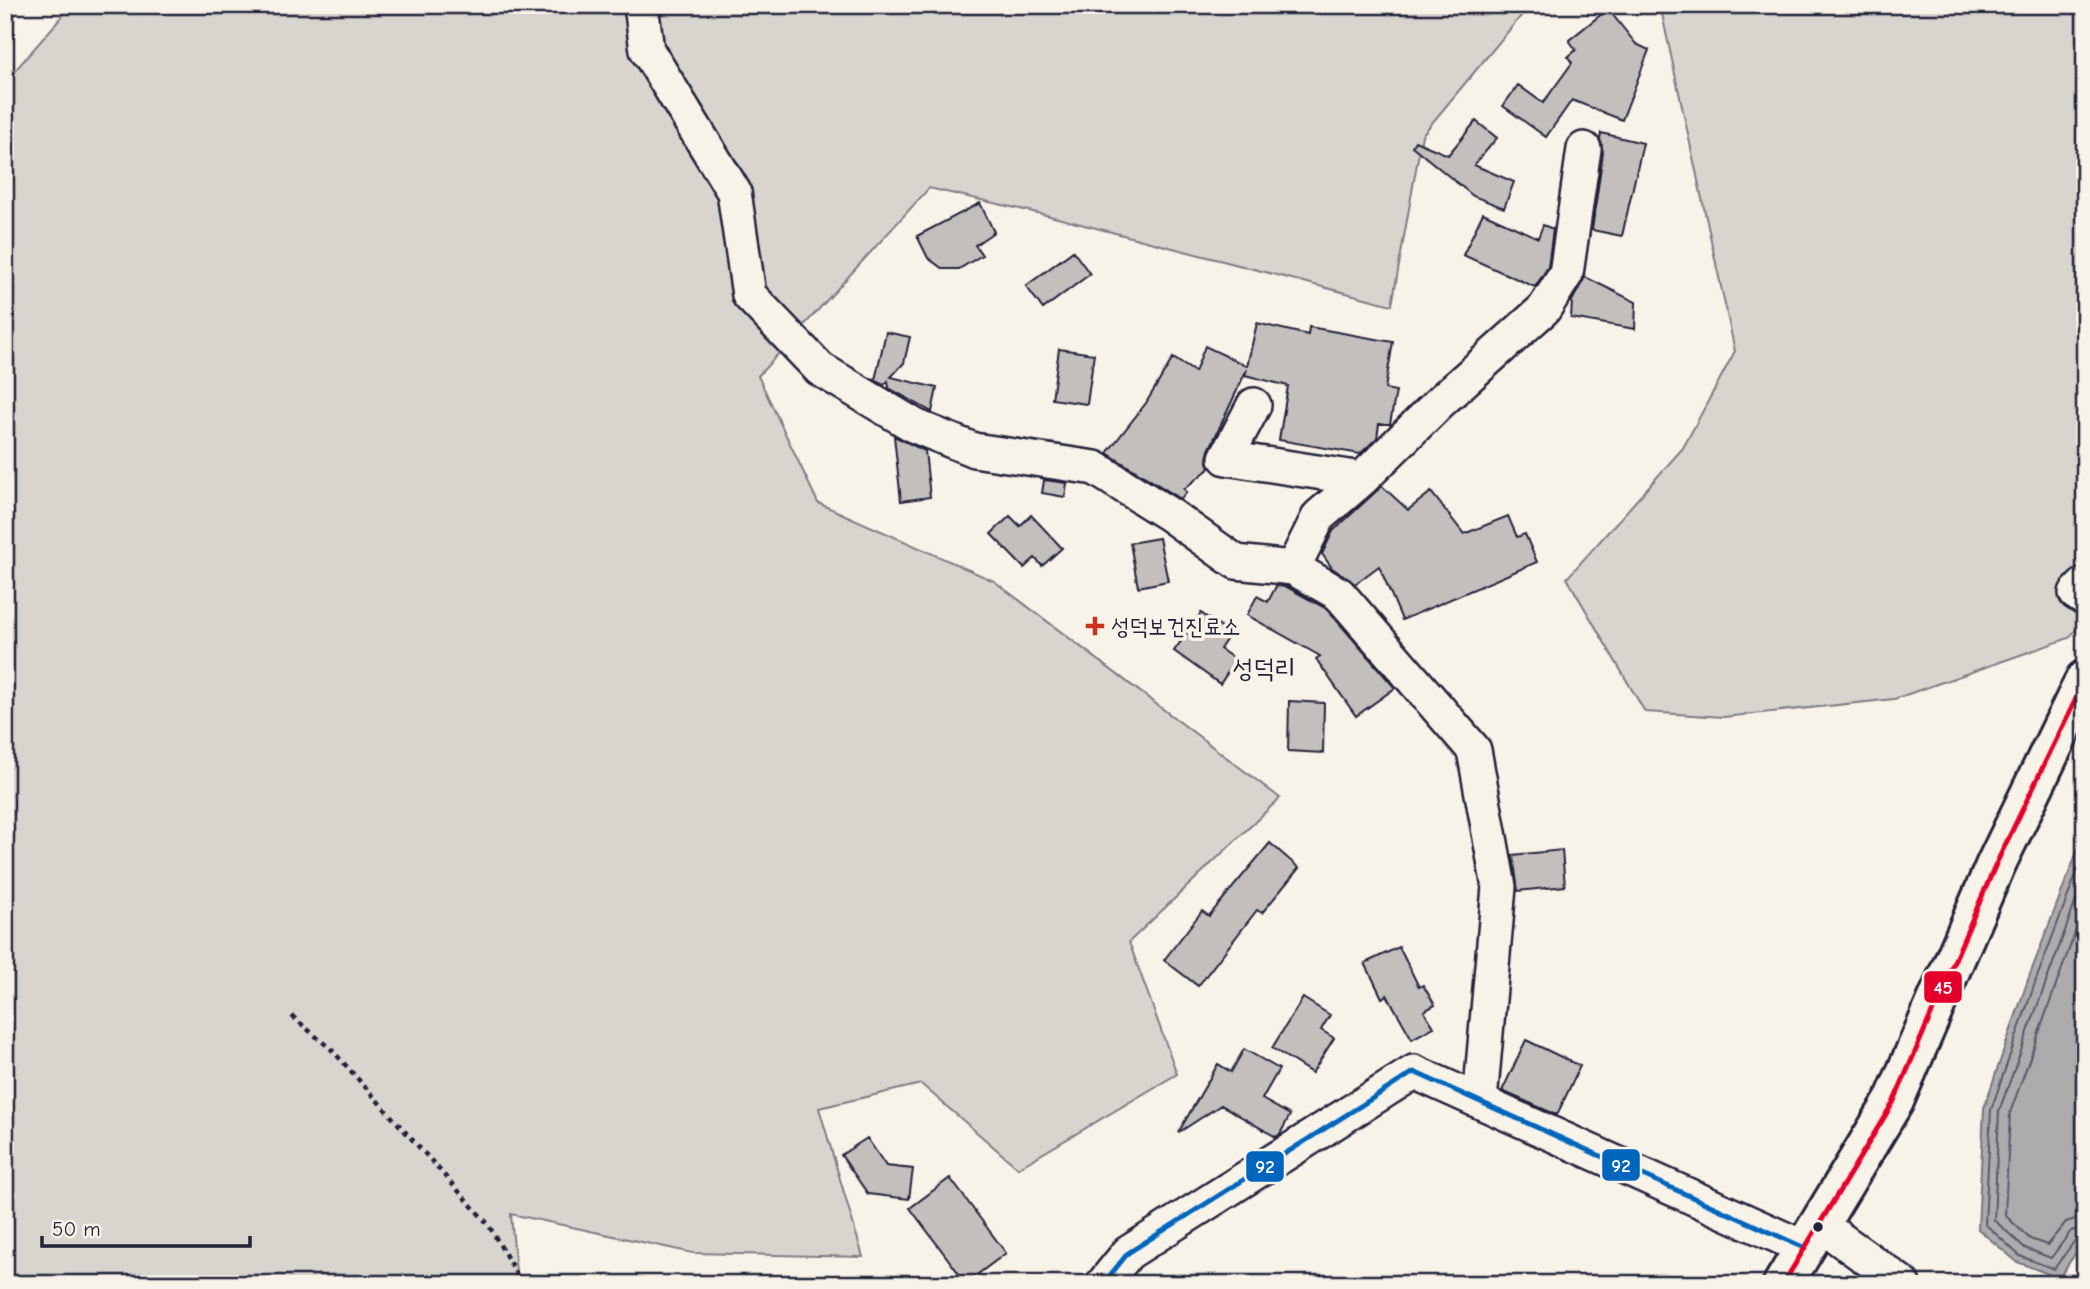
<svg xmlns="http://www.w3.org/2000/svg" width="2090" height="1289" font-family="'Comic Neue','Poor Story',sans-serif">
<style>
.green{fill:#d8d5cf;stroke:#7d7c85;stroke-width:2}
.water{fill:#aeabad;stroke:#76747f;stroke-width:2}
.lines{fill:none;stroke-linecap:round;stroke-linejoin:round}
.shore{stroke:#5a5969;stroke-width:2}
.building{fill:#c2bfbd;stroke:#22223b;stroke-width:2}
.minor-casing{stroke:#22223b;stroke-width:38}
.major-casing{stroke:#22223b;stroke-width:44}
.path{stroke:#22223b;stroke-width:4.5;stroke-dasharray:5 5;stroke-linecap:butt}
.minor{stroke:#f7f3e8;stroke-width:33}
.major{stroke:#f7f3e8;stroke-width:38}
.bus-1-casing{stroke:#f7f3e8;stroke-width:10}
.bus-2-casing{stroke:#f7f3e8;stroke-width:10}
.bus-1{stroke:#0065bd;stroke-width:5}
.bus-2{stroke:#e4002b;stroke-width:5}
.poi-dot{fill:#c8321e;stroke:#f7f3e8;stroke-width:2.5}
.bus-dot{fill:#22223b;stroke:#f7f3e8;stroke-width:2.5}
.labels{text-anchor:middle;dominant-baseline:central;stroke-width:7;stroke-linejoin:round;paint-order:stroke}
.poi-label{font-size:23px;fill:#22223b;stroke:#f7f3e8;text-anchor:start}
.quarter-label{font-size:26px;fill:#22223b;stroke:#f7f3e8}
.line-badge{stroke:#f7f3e8;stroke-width:2.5}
.badge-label{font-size:19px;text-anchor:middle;font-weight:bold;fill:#fff}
</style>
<rect width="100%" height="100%" fill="#f7f3e8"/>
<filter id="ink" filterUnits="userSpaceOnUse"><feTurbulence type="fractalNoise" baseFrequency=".0143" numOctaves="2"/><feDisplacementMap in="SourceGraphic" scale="14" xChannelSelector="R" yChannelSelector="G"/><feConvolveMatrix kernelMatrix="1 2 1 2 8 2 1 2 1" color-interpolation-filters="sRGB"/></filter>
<g filter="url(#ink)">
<path class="green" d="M72,5H1535L1525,11L1422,135L1392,305L1046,215L929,188L758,376L818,503L994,581L1280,798L1129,942L1177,1074L1018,1168L921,1084L819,1108L863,1257L693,1253L511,1214L517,1284H5V82Z
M1660,5H2085V618L2069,638L1894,699L1724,717L1645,712L1567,578L1683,448L1735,351Z"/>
<path class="water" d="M2085,831V1239L2059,1278L2017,1262L1978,1229L1984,1108L2029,977Z"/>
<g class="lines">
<path class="shore" d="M2085,851L2036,980L1991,1110L1985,1224L2020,1256L2054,1269L2076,1239L2085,1236
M2085,876L1999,1111L1994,1220L2025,1248L2051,1258L2071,1231L2085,1227
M2085,905L2010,1113L2005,1215L2030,1239L2047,1245L2066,1222L2085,1216"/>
</g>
<path class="building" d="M1608,9L1636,44L1649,50L1622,120L1572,100L1546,137L1503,106L1518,85L1543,103L1572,63L1568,57L1576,50L1569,40Z
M1476,121L1497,138L1474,165L1514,182L1504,208L1473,196L1412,146L1415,141L1448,155Z
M1601,133L1643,143L1622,236L1592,230L1603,152L1600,139Z
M980,203L994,232L975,245L982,255L959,269H943L928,258L917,236Z
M1483,213L1538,238L1543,225L1553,229L1548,267L1535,287L1463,255Z
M1073,251L1090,274L1043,309L1026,286Z
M1585,277L1636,302L1635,329L1571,318L1572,301Z
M1257,323L1308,335L1309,327L1393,342L1385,389L1396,391L1390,424H1379L1377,438L1360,454L1279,440L1288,386L1245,375L1247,369L1209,450L1207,458L1210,468L1184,489L1187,492L1181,499L1107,453L1146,403L1173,358L1195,372L1205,346L1247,366Z
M886,332L910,337L904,363L891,377L937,388L932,412L889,388L888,381L884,385L875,380Z
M1059,349L1094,354L1087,404L1052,399Z
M894,436L925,451L930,497L901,501Z
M1044,480L1067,483L1065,497L1042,493Z
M1382,486L1408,510L1431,492L1464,534L1508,516L1517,537L1525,534L1537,562L1402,620L1379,566L1355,584L1332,568L1322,554L1333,531Z
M1031,515L1062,548L1042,566L1035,558L1024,568L991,534L1010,516L1020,526Z
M1159,538L1168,581L1138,587L1130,543Z
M1276,586L1287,587L1327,609L1395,688L1356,716L1316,659L1320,656L1247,615L1257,596L1268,602Z
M1201,613L1230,634L1220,649L1236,660L1220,684L1174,651Z
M1289,701L1324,703L1323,753L1288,751Z
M1270,843L1299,868L1262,913L1257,910L1198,986L1164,960L1202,911L1209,916Z
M1562,850L1565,886L1518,891L1513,855Z
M1399,947L1419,987L1423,985L1435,1005L1424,1011L1434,1027L1412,1039L1387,995L1382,998L1365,963Z
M1303,998L1330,1015L1321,1030L1334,1038L1312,1073L1272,1048Z
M1526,1040L1580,1066L1557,1115L1502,1091Z
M1244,1049L1279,1069L1262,1099L1290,1115L1280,1134L1276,1137L1221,1105L1178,1133L1218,1064L1231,1072Z
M867,1138L886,1166L913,1169L909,1199L868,1194L841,1155Z
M950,1178L1006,1253L966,1283L910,1208Z"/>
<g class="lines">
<g class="minor-casing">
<path id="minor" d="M641,5L647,50L734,192L749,295L820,369L915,426L974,450L1095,468L1170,515L1236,562L1293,568L1339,594L1474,750L1499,887L1480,1101
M1254,405L1226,458L1362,479
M1293,568L1319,516L1362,479L1441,401L1544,309L1566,274L1584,149
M2085,584L2076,593L2085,599
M1819,1224L1903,1284
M1103,1284L1128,1253L1414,1072L1805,1248"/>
</g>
<g class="major-casing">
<path id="major" d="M1783,1284L1894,1101L1996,864L2085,680"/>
</g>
<path class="path" d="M292,1016L332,1050L488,1224L522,1284"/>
<use href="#minor" class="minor"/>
<use href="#major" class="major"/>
<g class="bus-1-casing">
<path id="bus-1" d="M1103,1284L1128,1253L1414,1072L1805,1248"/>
</g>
<g class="bus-2-casing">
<path id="bus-2" d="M1783,1284L1894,1101L1996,864L2085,680"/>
</g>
<use href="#bus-1" class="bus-1"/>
<use href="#bus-2" class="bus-2"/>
</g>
</g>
<path class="poi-dot" d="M1091.5 615.5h7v7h7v7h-7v7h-7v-7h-7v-7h7z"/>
<circle class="bus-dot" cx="1818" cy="1227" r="6"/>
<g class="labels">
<g class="poi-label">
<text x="1111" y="626">성덕보건진료소</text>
</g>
<g class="quarter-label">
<text x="1264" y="669">성덕리</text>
</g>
</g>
<g class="line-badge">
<rect x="1923" y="970" width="40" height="34" rx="7" fill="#e4002b"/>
<rect x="1601" y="1148" width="40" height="34" rx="7" fill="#0065bd"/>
<rect x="1245" y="1150" width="40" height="33" rx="7" fill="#0065bd"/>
</g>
<g class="badge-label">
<text x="1943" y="994">45</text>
<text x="1621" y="1172">92</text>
<text x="1265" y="1173">92</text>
</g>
<rect width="2090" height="1289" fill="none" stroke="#f7f3e8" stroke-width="28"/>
<rect x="14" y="14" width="2062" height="1261" fill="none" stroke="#22223b" stroke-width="2.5" filter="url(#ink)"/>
<path d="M42 1236v10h208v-10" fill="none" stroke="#22223b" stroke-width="3.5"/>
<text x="52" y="1236" font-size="21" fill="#22223b" stroke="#f7f3e8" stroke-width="5" paint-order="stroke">50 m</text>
</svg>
